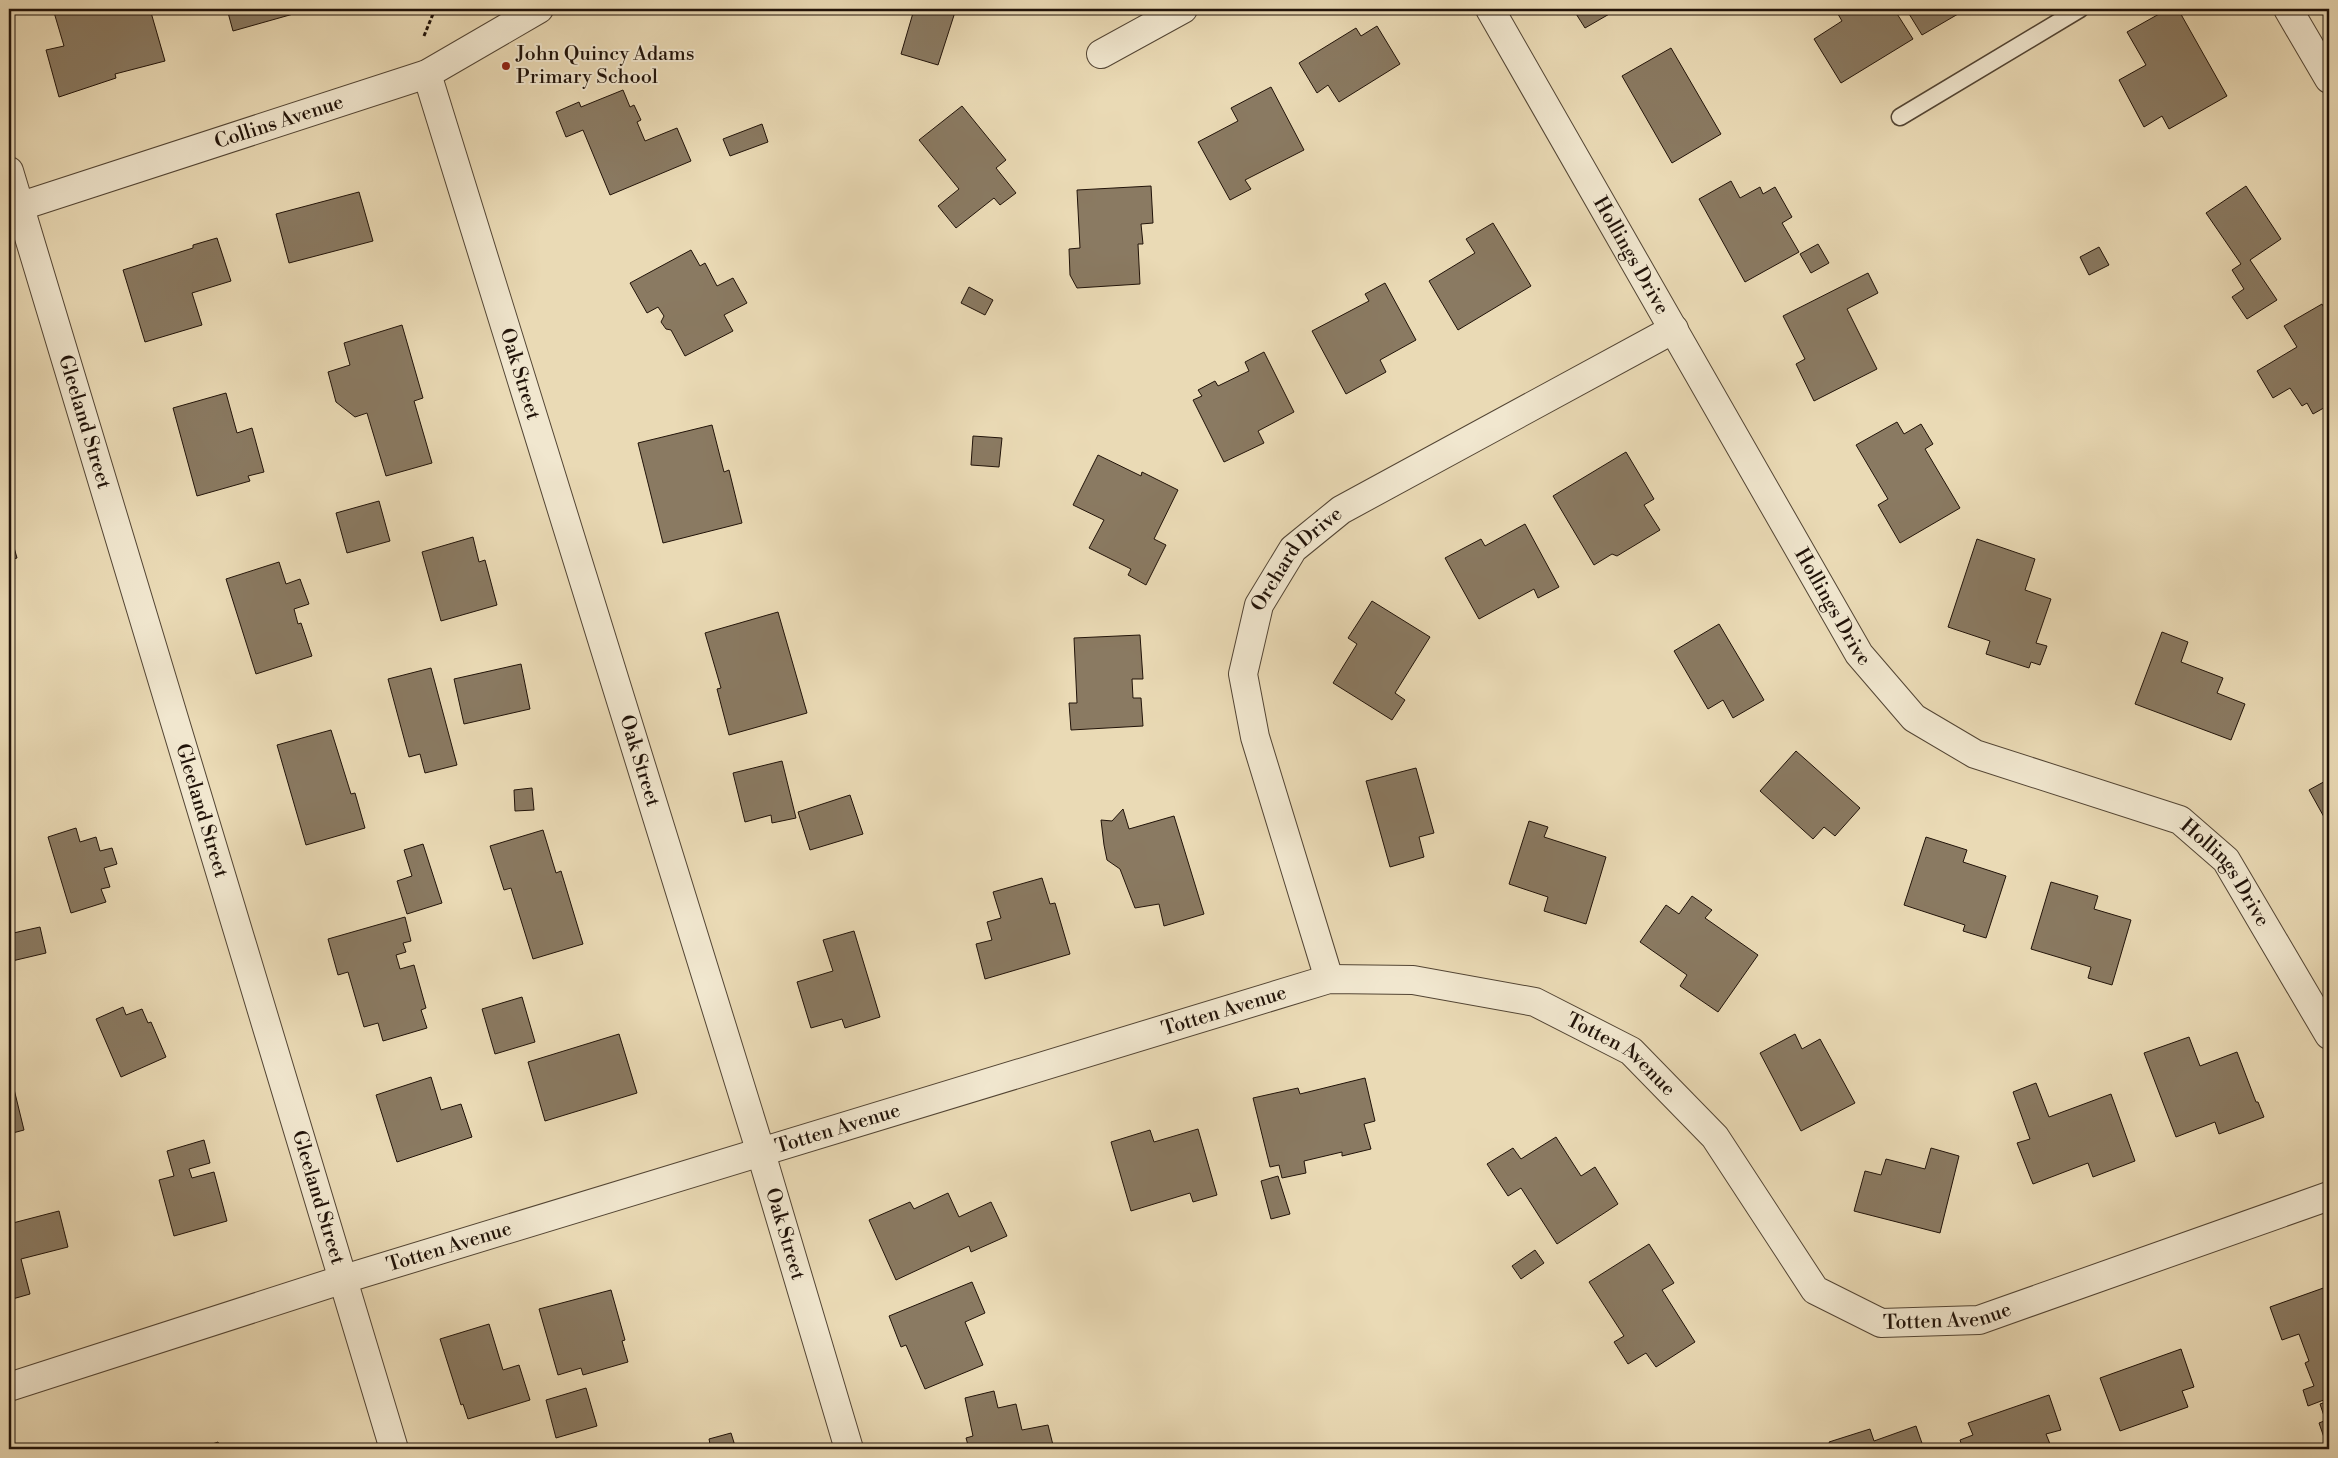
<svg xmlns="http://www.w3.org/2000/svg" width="2338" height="1458" font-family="'Libre Bodoni',serif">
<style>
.building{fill:#8a7a62;stroke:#211309}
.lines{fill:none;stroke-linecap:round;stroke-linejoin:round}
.lane-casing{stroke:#534534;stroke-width:19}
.street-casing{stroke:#534534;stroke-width:30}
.path{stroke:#211309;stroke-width:3;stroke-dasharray:4 2.5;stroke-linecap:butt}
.lane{stroke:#f1e7cf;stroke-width:16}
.street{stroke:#f1e7cf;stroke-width:28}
.poi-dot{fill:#8f2418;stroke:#f1e7cf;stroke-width:2}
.labels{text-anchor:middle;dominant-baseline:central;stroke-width:4;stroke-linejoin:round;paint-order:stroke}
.poi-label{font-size:20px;fill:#211309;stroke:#f1e7cf;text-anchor:start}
.street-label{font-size:20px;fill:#211309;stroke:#f1e7cf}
</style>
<rect width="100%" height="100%" fill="#eadab5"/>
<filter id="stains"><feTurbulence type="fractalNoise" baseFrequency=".004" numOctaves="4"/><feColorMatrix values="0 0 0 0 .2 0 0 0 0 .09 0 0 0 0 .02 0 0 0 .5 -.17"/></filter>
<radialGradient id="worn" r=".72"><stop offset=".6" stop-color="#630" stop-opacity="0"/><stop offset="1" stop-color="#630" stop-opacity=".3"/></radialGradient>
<path class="building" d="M53,9H85V11L93,9H150L165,61L115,74L116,78L59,97L46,50L64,46Z
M227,9H311L233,31Z
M898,9H956L938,65L901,54L913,13Z
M1573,9H1618L1585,28Z
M1835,9H1894L1913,39L1841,83L1814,39L1842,21Z
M1906,9H1955L1958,14L1922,35Z
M2168,9H2178L2227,96L2169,129L2162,116L2144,127L2119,80L2146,65L2127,32Z
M1377,26L1400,64L1339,102L1328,85L1317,93L1299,63L1356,28L1361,36Z
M1671,48L1721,134L1672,163L1622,76Z
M1271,87L1304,150L1245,180L1251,189L1230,200L1198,142L1238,121L1231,108Z
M623,90L630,107L634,105L641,120L637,122L645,141L677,128L691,161L610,195L583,130L566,137L556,112L579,102L581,107Z
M962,106L1006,160L996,168L1016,193L1000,205L994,198L956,228L938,206L959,189L919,140Z
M762,124L768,142L730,156L723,139Z
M1731,181L1740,198L1760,187L1763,194L1775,187L1792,217L1782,223L1799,252L1745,282L1699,199Z
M1151,186L1153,223L1141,224L1143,244H1138L1140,284L1077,288L1070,275L1069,249L1080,248L1077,190Z
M2246,186L2281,239L2250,260L2277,300L2247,319L2232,297L2244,289L2232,270L2241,264L2206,213Z
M359,192L373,241L289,263L276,214Z
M1493,223L1531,286L1458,330L1429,281L1475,253L1466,239Z
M217,238L231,281L192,293L202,325L145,342L123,270L193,248V245Z
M1818,244L1829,263L1811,273L1800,254Z
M2099,247L2109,265L2089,275L2080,257Z
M691,250L700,266L705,263L717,286L733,278L747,303L724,315L733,331L685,356L671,330L666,329L661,322L664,316L658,307L647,313L630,283Z
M1868,273L1878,293L1847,309L1877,369L1814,401L1796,364L1805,359L1783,316Z
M1385,283L1416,340L1380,360L1386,372L1346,394L1312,331L1369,301L1365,294Z
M969,287L993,300L985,315L961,303Z
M2322,304L2329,317V405L2313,414L2307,403L2302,406L2290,388L2273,398L2257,371L2297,347L2284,326Z
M402,325L423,398L414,401L432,463L386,476L367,413L355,417L336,402L328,372L350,365L344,343Z
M1264,352L1294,412L1258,431L1264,443L1224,462L1193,400L1202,396L1198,390L1215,381L1218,386L1249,371L1245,362Z
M226,393L237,433L252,428L264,472L248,476L250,481L197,496L173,408Z
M1897,422L1904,434L1921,424L1933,444L1925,449L1960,508L1900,543L1878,505L1888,499L1856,445Z
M712,425L724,472L729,470L742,523L663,543L638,443Z
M973,436L1002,438L999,467L971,465Z
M1626,452L1654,499L1644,505L1660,530L1617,556L1612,554L1594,565L1553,496Z
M1098,455L1141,476L1142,472L1178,490L1154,539L1166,545L1146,585L1128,575L1131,569L1089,548L1104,520L1073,505Z
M379,501L390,541L347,553L336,513Z
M1525,524L1559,587L1538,598L1534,589L1479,619L1445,558L1481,539L1485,546Z
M9,530L17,558L9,560Z
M473,537L479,562L485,560L497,605L441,621L422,552Z
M1977,539L2035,559L2025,590L2051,599L2036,643L2047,646L2040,665L2031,662L2029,668L1986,654L1990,641L1948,627Z
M279,562L286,584L300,579L309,604L294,609L298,624L301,623L312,656L256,674L226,579Z
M1372,601L1430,637L1395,693L1405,700L1392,720L1333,683L1357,644L1348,638Z
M778,612L807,713L729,735L717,689L721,688L705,633Z
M1719,624L1764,700L1733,718L1723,700L1708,709L1674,651Z
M2162,632L2188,642L2181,662L2223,678L2217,693L2245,704L2231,740L2135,704Z
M1140,635L1143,679H1132L1133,698H1141L1143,726L1071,730L1069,703H1077L1074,638Z
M521,664L530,709L464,724L454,679Z
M431,668L457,765L425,773L420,754L409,757L388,679Z
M331,730L351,794L355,793L365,828L306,845L277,745Z
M1796,751L1860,808L1835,836L1824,827L1813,839L1760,791Z
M782,761L796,818L772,823L771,815L745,822L733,773Z
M1416,768L1434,833L1419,837L1424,857L1390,867L1366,781Z
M2329,779V826L2309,790Z
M532,788L534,810L515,811L514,790Z
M850,795L863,834L810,850L798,812Z
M1123,809L1129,829L1174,816L1204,914L1164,926L1159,904L1135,908L1120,869L1107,860L1104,845L1101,820L1112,821Z
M1529,821L1548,827L1544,837L1606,857L1586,924L1544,911L1548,897L1509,884Z
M76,828L80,842L96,837L100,851L112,848L117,864L104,868L110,887L101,889L106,902L71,913L48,837Z
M543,830L556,873L561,871L583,944L533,959L511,888L504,890L490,846Z
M1926,837L1967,850L1963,862L2006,876L1986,938L1963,931L1965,925L1904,905Z
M423,844L442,903L407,914L397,881L412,876L404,850Z
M1042,878L1050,904L1055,903L1070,954L985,979L976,944L992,940L987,922L1001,918L993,892Z
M2051,882L2098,896L2094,909L2131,920L2112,985L2088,978L2091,967L2031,949Z
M1692,896L1712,910L1705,918L1758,955L1718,1012L1680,986L1687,975L1640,942L1666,905L1679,914Z
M405,917L411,941L403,943L406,952L396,955L400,969L414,965L426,1008L421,1010L427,1028L383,1041L378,1023L364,1027L348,972L338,975L328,939Z
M40,927L46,953L12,961L9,934Z
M854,931L880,1017L845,1028L842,1019L811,1028L797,982L833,971L823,940Z
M522,997L535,1042L495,1054L482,1009Z
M123,1007L126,1015L142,1009L148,1023L151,1022L166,1057L121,1077L96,1019Z
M619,1034L637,1093L545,1121L528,1062Z
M1795,1034L1802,1049L1820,1039L1855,1103L1801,1131L1760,1053Z
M2189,1037L2200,1066L2237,1052L2256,1102H2258L2264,1117L2219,1134L2215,1122L2176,1137L2144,1053Z
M431,1077L441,1110L461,1104L472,1137L397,1162L376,1095Z
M1365,1078L1375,1121L1364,1124L1371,1149L1342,1156V1152L1304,1161L1306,1173L1282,1178L1279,1165L1270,1167L1253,1098L1298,1088L1300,1094Z
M2036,1083L2049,1117L2111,1094L2135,1161L2093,1177L2088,1163L2033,1184L2017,1143L2030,1139L2013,1092Z
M13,1085L24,1130L9,1134V1086Z
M1198,1129L1217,1195L1193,1202L1190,1193L1131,1211L1111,1142L1150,1130L1154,1142Z
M1556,1137L1581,1176L1595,1167L1618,1204L1557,1244L1521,1188L1508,1196L1487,1164L1513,1148L1521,1159Z
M204,1140L210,1163L189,1169L192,1178L214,1172L227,1221L174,1236L159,1180L174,1176L167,1151Z
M1931,1148L1959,1156L1940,1233L1854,1211L1865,1171L1881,1175L1886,1159L1925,1169Z
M1278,1176L1290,1214L1271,1219L1261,1181Z
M948,1193L959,1217L991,1202L1007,1236L971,1252L969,1246L896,1280L869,1220L910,1202L914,1209Z
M59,1211L68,1247L21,1259L30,1294L9,1300V1224Z
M1649,1244L1674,1283L1662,1290L1695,1342L1656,1367L1646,1353L1628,1364L1614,1342L1624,1336L1589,1282Z
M1535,1250L1544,1263L1521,1279L1512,1266Z
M972,1282L985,1313L965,1322L983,1365L925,1389L906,1345L901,1347L889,1316Z
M2329,1286V1398L2308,1406L2303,1390L2314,1386L2305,1363L2309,1361L2299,1334L2282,1340L2270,1307Z
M611,1290L625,1340L622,1341L628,1362L583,1375L581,1368L558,1375L539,1309Z
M489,1324L503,1370L519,1365L530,1400L468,1419L463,1404L461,1405L440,1339Z
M2181,1349L2194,1387L2182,1391L2188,1407L2120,1431L2100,1378Z
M586,1388L597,1426L556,1438L546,1400Z
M994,1391L998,1408L1016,1404L1022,1430L1048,1425L1054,1449H947L968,1445L966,1438L973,1436L965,1398Z
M2049,1395L2061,1430L2046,1434L2052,1449H1977L1976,1447L1963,1449L1960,1440L1973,1435L1968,1423Z
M2329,1401V1414L2324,1416L2320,1404Z
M2329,1419V1449H2328L2319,1423Z
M1916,1426L1924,1449H1832L1829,1442L1870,1429L1874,1441Z
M731,1433L736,1449H711L709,1439Z
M218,1442L221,1449H198Z"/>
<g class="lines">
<g class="lane-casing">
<path id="lane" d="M1900,117L2080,9"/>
</g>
<g class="street-casing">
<g id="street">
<path id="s1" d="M1490,9L1859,654L1914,718L1975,754L2180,820L2226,860L2329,1035"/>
<path d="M2288,9L2329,79"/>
<path d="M1101,54L1183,9"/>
<path id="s2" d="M427,74L761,1153L849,1449"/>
<path id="s3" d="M9,171L394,1449"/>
<path id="s4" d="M9,210L427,74L539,9"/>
<path id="s5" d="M1329,979L1255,737L1243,674L1259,605L1293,549L1341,510L1674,329"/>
<path id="s6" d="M9,1387L344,1279L1329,979L1413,980L1535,1002L1631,1051L1715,1137L1815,1290L1881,1323L1979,1320L2329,1196"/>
</g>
</g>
<path class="path" d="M424,36L435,9"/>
<use href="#lane" class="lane"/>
<use href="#street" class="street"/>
</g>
<circle class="poi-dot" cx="506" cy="66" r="5"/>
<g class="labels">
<g class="poi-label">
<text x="516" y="54">John Quincy Adams<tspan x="516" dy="23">Primary School</tspan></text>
</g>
<g class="street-label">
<text stroke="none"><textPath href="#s4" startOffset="284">Collins Avenue</textPath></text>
<text stroke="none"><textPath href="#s1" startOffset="284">Hollings Drive</textPath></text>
<text stroke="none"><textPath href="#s2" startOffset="314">Oak Street</textPath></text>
<text stroke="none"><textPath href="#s3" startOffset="262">Gleeland Street</textPath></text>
<text stroke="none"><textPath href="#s5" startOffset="448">Orchard Drive</textPath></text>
<text stroke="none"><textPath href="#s1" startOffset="689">Hollings Drive</textPath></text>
<text stroke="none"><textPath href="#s2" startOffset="719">Oak Street</textPath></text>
<text stroke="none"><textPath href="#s3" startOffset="668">Gleeland Street</textPath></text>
<text stroke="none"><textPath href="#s1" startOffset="1184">Hollings Drive</textPath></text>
<text stroke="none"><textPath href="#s6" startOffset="1272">Totten Avenue</textPath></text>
<text stroke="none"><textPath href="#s6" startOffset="1691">Totten Avenue</textPath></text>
<text stroke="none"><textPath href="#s6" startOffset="868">Totten Avenue</textPath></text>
<text stroke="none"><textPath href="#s3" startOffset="1072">Gleeland Street</textPath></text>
<text stroke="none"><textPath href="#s2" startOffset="1214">Oak Street</textPath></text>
<text stroke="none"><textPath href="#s6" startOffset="462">Totten Avenue</textPath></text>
<text stroke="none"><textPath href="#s6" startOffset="2141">Totten Avenue</textPath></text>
</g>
</g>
<rect width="2338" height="1458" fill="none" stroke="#eadab5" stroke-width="30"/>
<rect x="10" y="10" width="2318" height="1438" fill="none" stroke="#211309" stroke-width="2.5"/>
<rect x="15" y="15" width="2308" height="1428" fill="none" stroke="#211309"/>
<rect width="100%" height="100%" filter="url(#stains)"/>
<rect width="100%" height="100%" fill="url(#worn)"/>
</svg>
